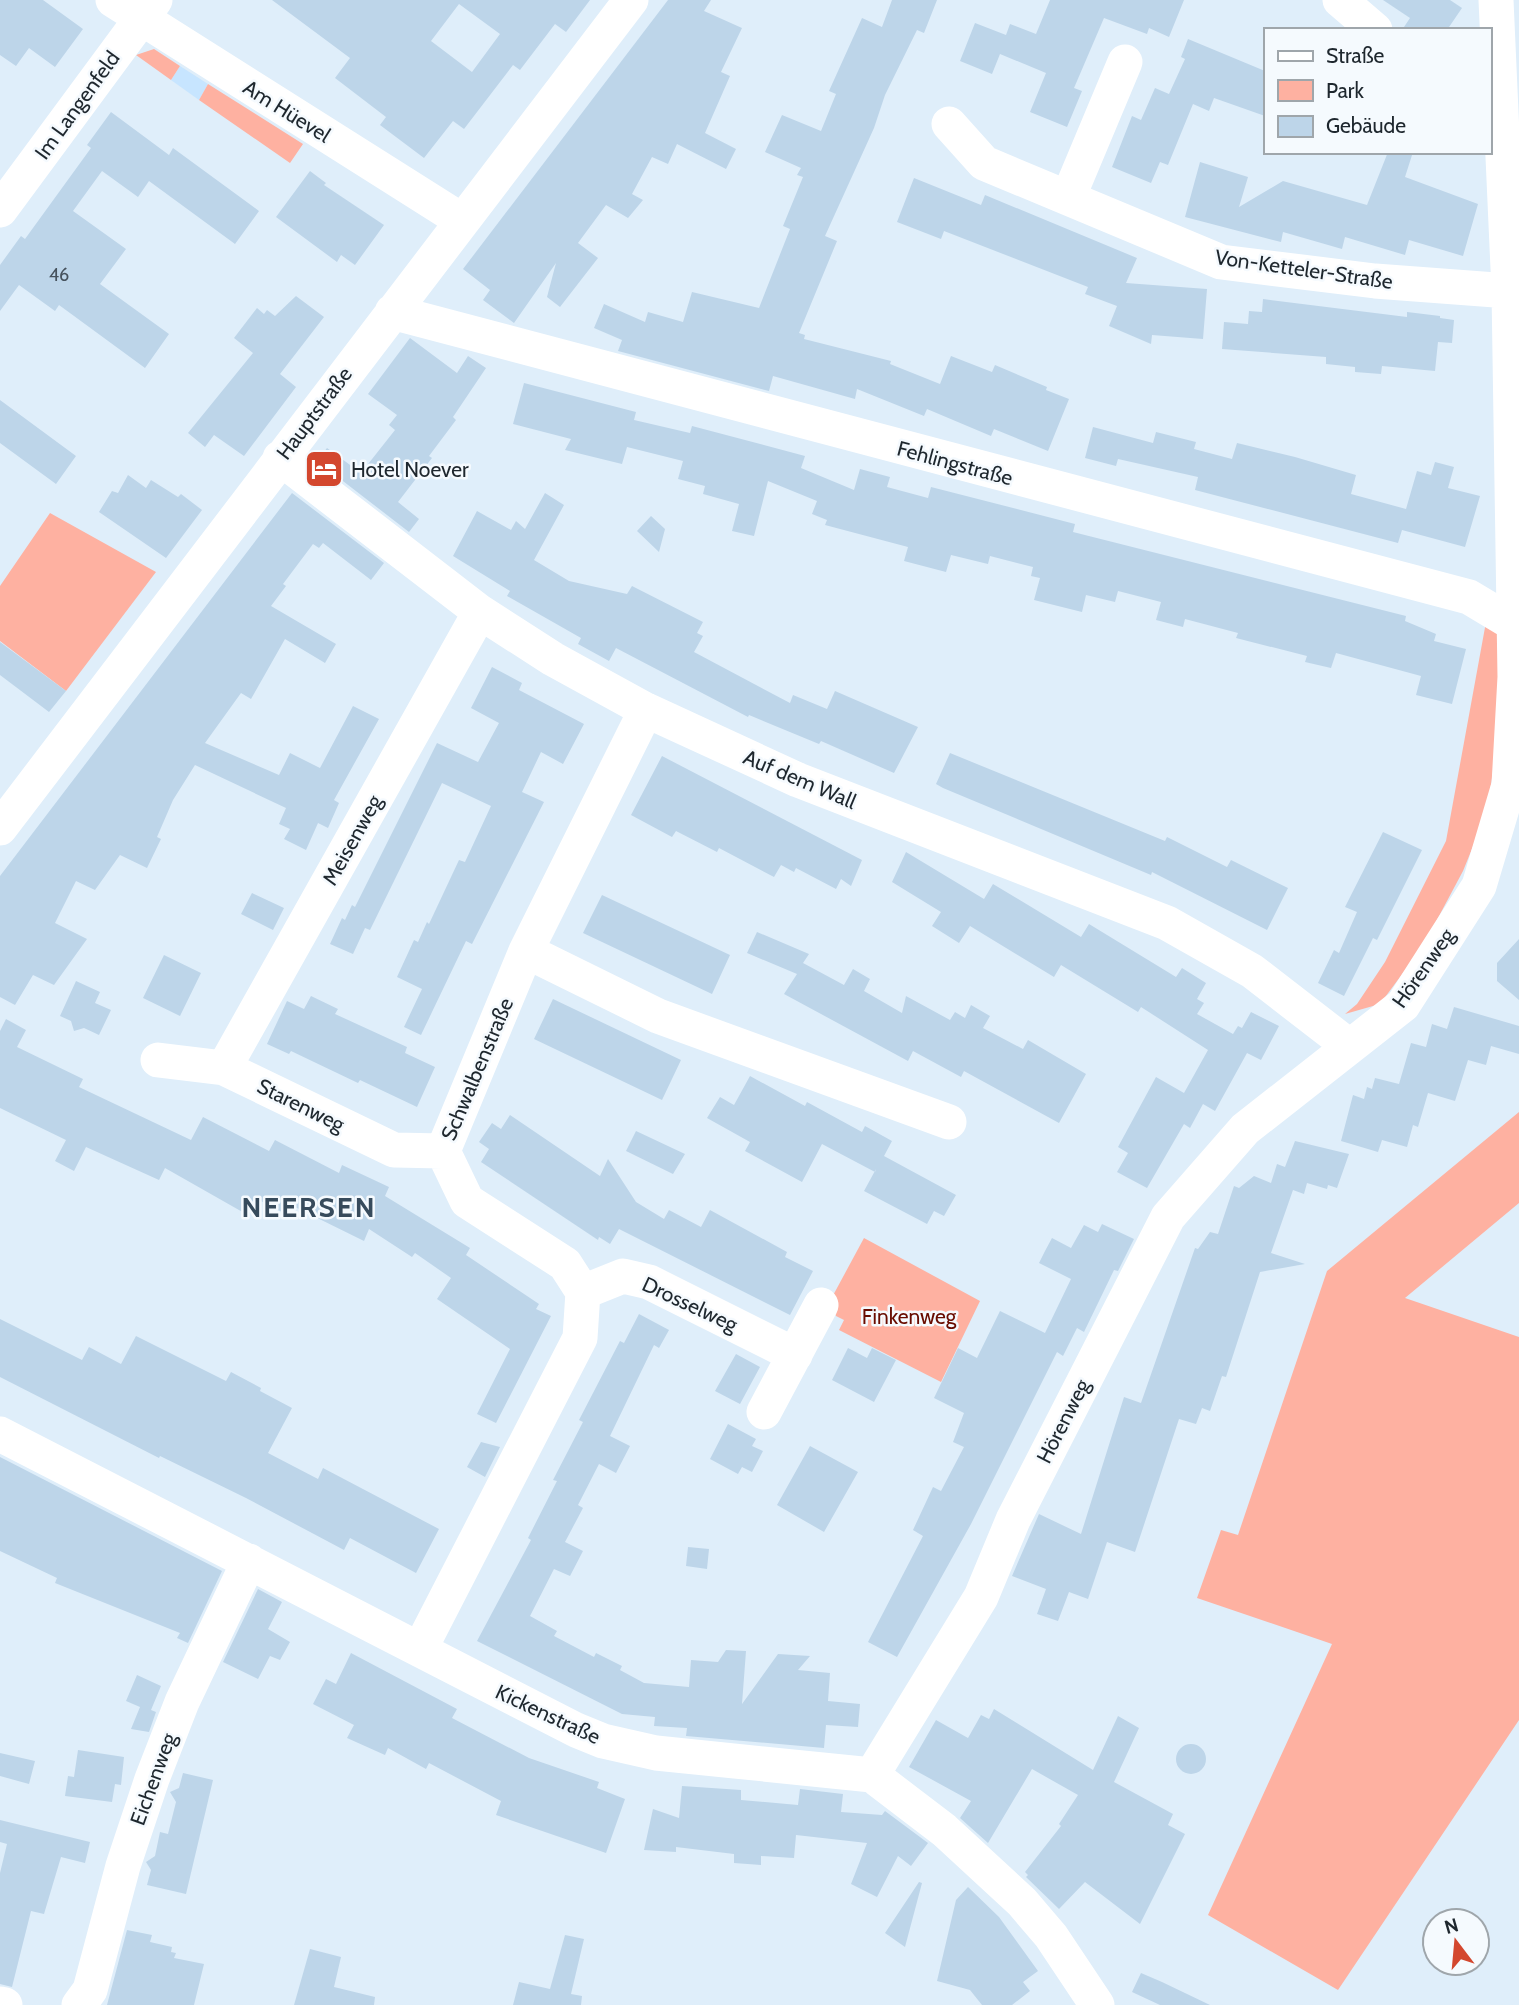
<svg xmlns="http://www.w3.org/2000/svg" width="1519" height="2005" font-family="Cabin,sans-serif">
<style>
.built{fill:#c7e5ff}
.green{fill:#feb1a1}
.building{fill:#bdd5e9;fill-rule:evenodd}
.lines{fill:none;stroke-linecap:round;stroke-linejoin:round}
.minor{stroke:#fff;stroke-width:35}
.labels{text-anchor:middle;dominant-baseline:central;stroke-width:5;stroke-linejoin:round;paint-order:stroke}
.number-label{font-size:18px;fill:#46525d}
.street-label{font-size:21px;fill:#1e272e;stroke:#f5fafe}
.poi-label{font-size:21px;fill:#1e272e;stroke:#f5fafe;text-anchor:start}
.park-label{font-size:21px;fill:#690c00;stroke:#f5fafe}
.district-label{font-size:28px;font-weight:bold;letter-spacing:2px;fill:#374b5c;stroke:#f5fafe}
</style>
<rect width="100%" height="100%" fill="#dfeefa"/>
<path class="built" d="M180,66L208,84L199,100L171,80Z"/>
<path class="green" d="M154,49L180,66L171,80L136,55Z
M208,84L303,144L290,163L199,100Z
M50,513L156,572L66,691L0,641V586Z
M1486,622L1497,631L1500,645L1498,737L1487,812L1463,871L1423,946L1380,1004L1345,1014L1357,1004L1385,962L1446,841Z
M1519,1112V1203L1405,1298L1519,1337V1720L1338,1990L1208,1915L1332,1644L1197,1598L1221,1530L1238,1535L1327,1271Z
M864,1238L980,1301L941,1382L839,1330L844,1320L836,1316L830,1301Z"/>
<path class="building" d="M0,0H43L83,29L55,67L29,48L16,66L0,55Z
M272,0H590L566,32L555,24L520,70L513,65L464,129L453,121L424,158L380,125L386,117L335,78L350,58ZM459,4L500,34L472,72L431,41Z
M668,0H711L704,11L742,28L721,72L730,76L705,133L736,149L726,169L677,144L668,164L652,157L632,194L643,200L628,218L606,205L578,243L598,258L560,307L547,297L556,263L514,323L483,300L490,290L463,269Z
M892,0H937L924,33L917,30L885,95L874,128L825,236L837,241L799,333L805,335L804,339L891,361L890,364L940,384L951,356L992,372L995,365L1047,387L1046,390L1069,399L1048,451L994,429L991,436L927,409L924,416L857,389L855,399L773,376L769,391L618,351L622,340L594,328L604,304L645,322L648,312L683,322L692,292L759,308L790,229L783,226L803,177L797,175L801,168L765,152L782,115L821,131L836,94L829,91L862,18L882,27Z
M1050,0H1184L1169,37L1149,28L1147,34L1104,18L1074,88L1082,91L1067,127L1030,112L1046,73L1000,54L992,74L960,61L975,23L1006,35L1010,24L1036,34Z
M1383,0H1450L1462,8L1447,30H1402L1410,18Z
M1188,39L1265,71V116L1214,98L1209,111L1193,104L1168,165L1160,162L1151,183L1112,167L1132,116L1141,120L1155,88L1169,94L1185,59L1181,57Z
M111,112L169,155L173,148L259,211L235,244L149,181L138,197L102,171L73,211L126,249L100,284L169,334L145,368L59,305L55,311L19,285L0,311V265L21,236L25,239L91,148L87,145Z
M1388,152H1413L1405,177L1478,204L1463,256L1409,240L1405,255L1345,237L1342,249L1283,232L1281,242L1185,217L1200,162L1248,177L1239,207L1283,181L1367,205Z
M310,171L326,183L324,185L384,225L355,265L341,255L337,262L276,217Z
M914,178L981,205L985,195L1137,258L1126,283L1207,289L1203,339L1152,335L1151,344L1109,326L1117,306L1085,294L1088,287L944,231L941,239L897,222Z
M296,296L324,317L280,374L296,387L244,456L214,435L205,447L188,433L253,353L234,338L257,308L264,314L267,310L275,316Z
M1263,299L1407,317V312L1440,316V318L1454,320L1452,343L1438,342L1435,371L1382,366L1381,374L1355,372V367L1326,364V357L1222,349L1224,322L1248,324L1249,311L1262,312Z
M410,338L457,373L468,356L486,368L453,417L456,420L429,456L432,458L398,502L419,519L409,532L317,461L327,448L361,473L395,430L389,425L397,415L368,394Z
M524,383L636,412L634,420L690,433L692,426L805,456L801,468L854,490L860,469L890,477L887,487L928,498L931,487L1075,524L1073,532L1406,616L1405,621L1436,634L1434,641L1466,649L1452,704L1416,695L1421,676L1336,653L1331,668L1305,662L1307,656L1236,638L1238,633L1185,619L1183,627L1156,620L1161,602L1118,591L1115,602L1086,595L1082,612L1034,600L1040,578L1031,576L1033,567L990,556L988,564L951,555L946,572L904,561L908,547L825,525L827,520L812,514L817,501L768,481L754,536L732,531L739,504L703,494L705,486L678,479L683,461L627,447L622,464L565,450L571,439L513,424Z
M0,400L76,456L56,484L0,443Z
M1093,427L1153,443L1156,432L1196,442L1194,449L1232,459L1237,443L1295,457L1356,475L1351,494L1406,509L1417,471L1431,475L1435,462L1454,467L1448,488L1480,496L1465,547L1402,530L1398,543L1195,490L1198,477L1118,459L1116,466L1085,458Z
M128,475L146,488L151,480L178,497L181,494L202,510L166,558L99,512L112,491L118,493Z
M292,493L384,563L371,580L323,543L319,548L313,544L283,584L286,586L271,606L336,644L325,663L285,639L251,699L241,693L205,743L279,775L290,753L320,768L353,706L379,719L334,800L339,803L328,828L318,823L306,850L284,839L290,829L279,824L286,808L195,765L173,800L157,837L161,839L147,868L120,855L95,890L76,881L55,923L87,939L54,985L33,975L15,1005L0,997V876Z
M545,493L564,505L534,560L569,581L627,594L632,586L703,622L697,633L703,636L694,652L790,703L793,695L827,709L835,691L918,727L894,773L821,741L819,744L749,715L748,717L616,648L609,661L578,644L581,638L507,596L510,591L453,556L477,511L511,530L516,521L525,529Z
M651,516L665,529L659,552L637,531Z
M0,642L66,691L49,712L0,675Z
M492,667L522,683L519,690L584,724L563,764L541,752L522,792L544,802L472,944L466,941L421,1035L404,1027L422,989L397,977L414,940L418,942L427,922L429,924L459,860L465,862L491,806L442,783L370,930L365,928L353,954L330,944L342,918L345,920L352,905L355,907L437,743L478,762L499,723L471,708Z
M950,753L1165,841L1167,837L1227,867L1231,860L1288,888L1267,930L1152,872L1151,875L943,788L936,784Z
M662,756L862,860L851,886L841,879L836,889L796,868L794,872L781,865L774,877L719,848L717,852L676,831L672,837L631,815Z
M1383,832L1422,850L1377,940L1373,938L1344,996L1318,983L1334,950L1339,953L1357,912L1345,907Z
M906,852L984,899L993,884L1081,937L1089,924L1176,977L1182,968L1206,983L1197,999L1204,1003L1197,1014L1233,1034L1238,1026L1242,1028L1251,1012L1279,1026L1261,1060L1247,1053L1215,1111L1203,1104L1190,1128L1184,1124L1147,1188L1117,1172L1128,1153L1118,1147L1156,1077L1184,1093L1208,1050L1141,1007L1138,1012L1061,965L1054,977L970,926L959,943L932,926L941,912L892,882Z
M252,893L284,908L273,930L241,914Z
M602,895L730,955L712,994L583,933Z
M757,932L809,954L803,963L844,985L853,969L870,979L864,991L902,1013L906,996L950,1020L955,1012L965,1018L971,1005L990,1016L983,1028L1023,1049L1028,1040L1086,1074L1059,1123L964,1071L961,1077L913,1051L908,1061L784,994L797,974L747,953Z
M1519,939V1000L1497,981V963Z
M164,955L201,973L180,1016L143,998Z
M76,981L100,992L95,1003L111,1010L99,1035L84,1028L74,1031L71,1021L60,1016Z
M311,996L338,1009L335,1014L407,1047L405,1053L435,1067L417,1107L360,1080L358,1083L291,1051L289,1054L267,1044L287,1001L304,1009Z
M553,999L681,1060L662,1100L534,1039Z
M1454,1007L1519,1026V1054L1491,1046L1486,1065L1468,1060L1455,1101L1428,1093L1418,1127L1413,1125L1407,1147L1382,1140L1378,1152L1341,1141L1353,1095L1364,1099L1367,1087L1372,1089L1375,1078L1399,1084L1411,1043L1426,1047L1432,1024L1447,1029Z
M6,1019L26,1030L17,1047L83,1079L79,1087L191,1140L203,1117L269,1151L275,1140L339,1173L342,1165L389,1187L385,1196L470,1248L466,1255L539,1304L536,1309L551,1316L496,1423L477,1414L510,1349L437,1299L451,1278L415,1253L412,1257L369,1229L364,1241L295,1207L290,1216L255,1198L246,1214L165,1168L159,1180L86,1147L74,1171L55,1161L66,1140L0,1108V1031Z
M750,1076L805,1106L807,1102L862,1132L865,1126L892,1141L884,1156L956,1195L944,1216L934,1211L927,1224L864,1191L876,1169L875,1172L822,1144L802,1182L745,1151L750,1142L707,1118L720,1097L734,1105Z
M510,1115L600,1176L608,1159L636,1202L664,1219L669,1210L701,1227L710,1210L787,1252L785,1257L813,1271L790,1315L619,1229L610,1244L599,1237L598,1240L481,1162L489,1149L479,1142L492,1123L501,1129Z
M636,1131L685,1154L673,1174L626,1151Z
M1295,1141L1349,1154L1337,1188L1328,1185L1327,1189L1307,1183L1304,1194L1293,1190L1271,1253L1305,1264L1260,1272L1226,1377L1222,1376L1210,1411L1202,1408L1196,1424L1179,1419L1135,1552L1107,1542L1088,1599L1069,1592L1058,1621L1037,1614L1046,1589L1012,1576L1039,1514L1081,1534L1124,1397L1141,1403L1195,1248L1198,1249L1210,1232L1218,1234L1234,1186L1239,1188L1254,1176L1271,1183L1277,1164L1285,1167Z
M1102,1224L1134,1239L1118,1271L1114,1270L1084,1332L1077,1328L1063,1356L1057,1352L971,1524L897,1657L868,1642L923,1536L913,1530L933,1487L941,1491L964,1447L953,1442L964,1413L934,1398L958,1348L977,1358L1000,1311L1045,1333L1071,1279L1039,1263L1045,1251L1052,1238L1071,1248L1084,1225L1098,1232Z
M639,1314L669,1330L659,1348L654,1345L610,1436L630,1446L616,1473L599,1464L578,1505L583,1508L565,1542L583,1551L570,1576L554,1569L530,1616L557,1631L554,1636L594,1657L596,1653L622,1666L620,1670L644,1683L689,1687L691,1660L718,1662L726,1650L746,1651L742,1704L778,1654L810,1656L798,1670L830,1673L828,1701L860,1704L858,1727L826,1725L824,1748L686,1736L687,1728L654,1726L655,1717L622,1714L477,1641L531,1540L528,1538L557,1481L553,1480L583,1422L579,1420L620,1341L624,1343Z
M0,1319L82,1360L89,1347L121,1364L136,1336L226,1381L231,1372L261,1388L260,1391L292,1408L268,1453L318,1479L323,1468L439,1529L416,1573L350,1538L344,1550L246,1498L160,1456L159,1458L0,1377Z
M848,1348L867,1358L872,1348L896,1360L874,1402L832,1380Z
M736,1354L760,1367L740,1404L715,1391Z
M728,1424L756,1439L752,1446L763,1451L752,1472L742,1467L738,1474L710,1459Z
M481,1442L500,1447L485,1477L467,1467Z
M810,1446L858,1472L824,1532L777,1505Z
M0,1457L222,1571L188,1643L177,1638L180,1633L55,1583L57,1578L0,1551Z
M688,1547L709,1549L707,1569L686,1566Z
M258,1589L282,1602L268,1629L290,1642L280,1660L270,1656L258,1679L223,1662Z
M351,1653L457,1709L452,1718L529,1758L599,1782L597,1788L625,1799L606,1853L496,1815L501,1801L429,1763L426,1769L388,1748L385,1755L347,1738L354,1725L313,1704L326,1679L336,1684Z
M137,1675L161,1686L151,1710L156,1712L149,1732L131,1729L140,1707L126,1701Z
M994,1709L1093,1770L1118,1716L1139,1728L1114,1782L1173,1814L1168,1825L1185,1834L1140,1924L1085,1882L1059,1909L1026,1877L1028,1875L1025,1872L1061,1826L1059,1824L1078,1795L1032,1769L988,1843L960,1818L971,1801L909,1767L936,1720L968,1738L981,1715L989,1719Z
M1176 1759a15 15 0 1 1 30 0a15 15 0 1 1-30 0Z
M78,1750L124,1757L121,1785L115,1784L112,1802L65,1796L68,1776L74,1777Z
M0,1753L35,1761L29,1784L0,1776Z
M183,1773L213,1780L186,1894L147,1885L151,1870L146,1862L155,1856L160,1832L168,1834L176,1802L170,1792L179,1788Z
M682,1786L741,1790V1800L798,1805L800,1789L843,1794L841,1812L882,1815L885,1811L928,1843L911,1866L898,1856L877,1897L851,1884L867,1843L796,1835L794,1858L761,1856V1865L734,1863V1854L676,1847V1852L644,1850L653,1809L679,1818Z
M0,1820L90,1842L85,1863L61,1857L44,1914L31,1911L12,1987L0,1984V1873L7,1844L0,1842Z
M919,1882L922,1883L905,1947L885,1933Z
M968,1887L999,1917L1038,1971L1023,1982L1030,1991L1012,2005H982L970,1990L937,1981L956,1900Z
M127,1930L152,1935L150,1942L172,1947L171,1952L176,1953L174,1958L204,1964L194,2005H107Z
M565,1935L584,1939L571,1994L582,1996L581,2005H513L519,1982L550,1989Z
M310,1949L341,1957L334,1987L375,1997L374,2005H294Z
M1141,1973L1162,1982L1210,2005H1160L1132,1992Z"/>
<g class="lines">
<path class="minor" d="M113,0L461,220
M1340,0L1375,30
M949,124L984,163L1221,262L1375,281L1509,291
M1068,198L1125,62
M0,210L155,0
M392,312L1469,597L1519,627
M280,458L480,612L553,659L646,710L798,780L1167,923L1252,971L1349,1046
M0,828L631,0
M526,951L658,1016L949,1122
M158,1060L224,1068L394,1150L443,1151
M224,1068L480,612
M583,1292L623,1276L649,1282L795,1355
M764,1412L821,1305
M0,1434L576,1730L603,1741L656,1753L872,1775L944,1830L1022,1902L1051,1936L1097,2005
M420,1649L580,1338L583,1292L565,1264L467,1201L443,1151L526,951L646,710
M872,1775L981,1597L1013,1520L1168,1217L1245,1129L1403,1005L1479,886L1509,785L1515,677L1509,291L1496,0
M0,2004L5,2005
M79,2005L90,1990L123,1866L152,1779L182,1702L249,1561"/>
</g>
<defs>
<g id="hotel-square" transform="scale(2.0125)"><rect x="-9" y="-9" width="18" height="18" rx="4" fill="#d3472e" stroke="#f5fafe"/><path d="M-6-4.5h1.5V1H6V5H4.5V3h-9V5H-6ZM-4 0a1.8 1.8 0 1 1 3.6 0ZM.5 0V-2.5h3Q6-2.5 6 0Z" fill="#fff"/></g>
</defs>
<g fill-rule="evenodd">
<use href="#hotel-square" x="324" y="469"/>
</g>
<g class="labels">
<g class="number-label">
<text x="59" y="275">46</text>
</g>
<g class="street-label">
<text transform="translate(77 105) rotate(-54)">Im Langenfeld</text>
<text transform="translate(287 111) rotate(32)">Am Hüevel</text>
<text transform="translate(1304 269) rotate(8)">Von-Ketteler-Straße</text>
<text transform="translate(314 413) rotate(-53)">Hauptstraße</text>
<text transform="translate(955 463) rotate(15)">Fehlingstraße</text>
<text transform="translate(800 779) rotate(23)">Auf dem Wall</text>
<text transform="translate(352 840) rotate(-61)">Meisenweg</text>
<text transform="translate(1423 968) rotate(-55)">Hörenweg</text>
<text transform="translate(477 1069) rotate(-67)">Schwalbenstraße</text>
<text transform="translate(301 1105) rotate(26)">Starenweg</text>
<text transform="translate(690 1304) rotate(25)">Drosselweg</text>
<text transform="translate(1063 1421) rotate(-63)">Hörenweg</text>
<text transform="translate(548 1714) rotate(25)">Kickenstraße</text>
<text transform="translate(153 1779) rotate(-70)">Eichenweg</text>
</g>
<g class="poi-label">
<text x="351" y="469">Hotel Noever</text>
</g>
<g class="park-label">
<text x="909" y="1316">Finkenweg</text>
</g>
<g class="district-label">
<text x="309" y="1207">NEERSEN</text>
</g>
</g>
<rect x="1264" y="28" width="228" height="126" fill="#f5fafe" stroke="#9fa6ab" stroke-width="2"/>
<rect x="1278" y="51" width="35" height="10" fill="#ffffff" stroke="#9fa6ab" stroke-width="2"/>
<text x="1326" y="63" font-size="21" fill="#1e272e">Straße</text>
<rect x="1278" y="80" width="35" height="21" fill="#feb1a1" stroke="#9fa6ab" stroke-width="2"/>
<text x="1326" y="98" font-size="21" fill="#1e272e">Park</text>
<rect x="1278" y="116" width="35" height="21" fill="#bdd5e9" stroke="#9fa6ab" stroke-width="2"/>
<text x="1326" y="133" font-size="21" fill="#1e272e">Gebäude</text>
<g transform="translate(1456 1942) rotate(344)"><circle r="33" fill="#f5fafe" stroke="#9fa6ab" stroke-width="2"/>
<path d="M0-5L12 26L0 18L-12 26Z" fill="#d3472e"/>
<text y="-10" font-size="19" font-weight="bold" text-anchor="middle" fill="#1e272e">N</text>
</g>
</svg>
